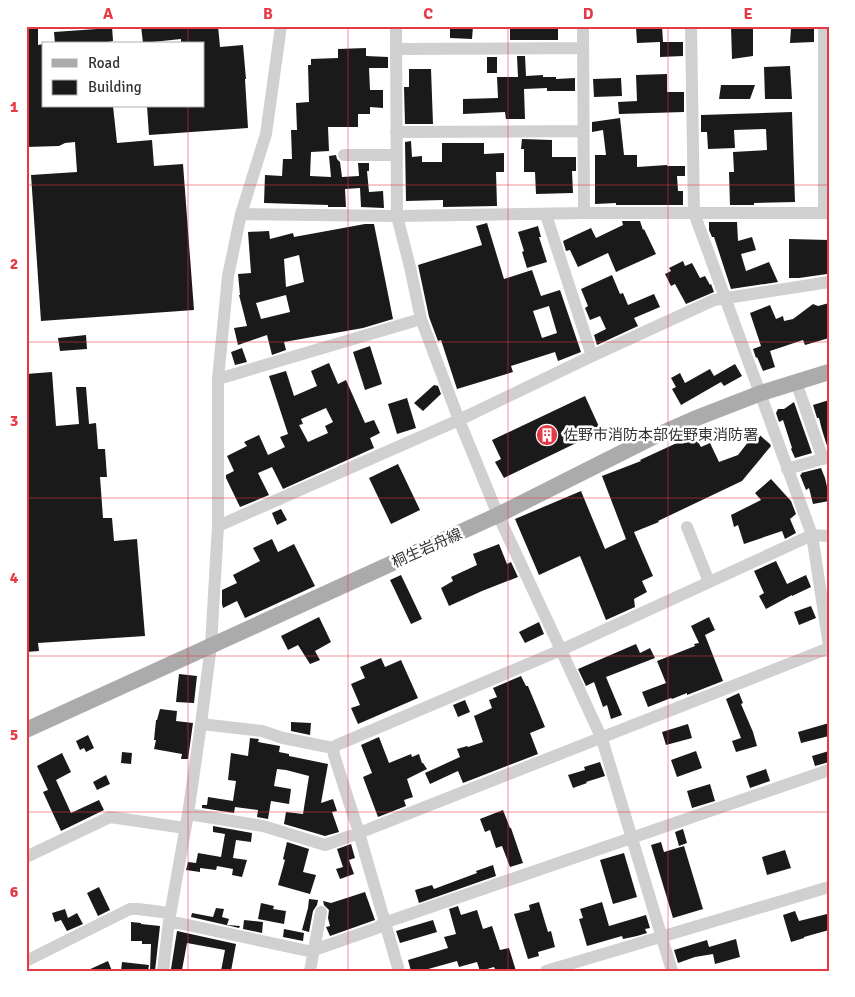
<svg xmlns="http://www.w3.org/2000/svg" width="855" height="997" font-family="Signika,'Noto Sans JP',sans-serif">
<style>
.building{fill:#1a1a1a;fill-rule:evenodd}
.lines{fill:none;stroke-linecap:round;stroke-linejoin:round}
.minor{stroke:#d0d0d0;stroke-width:12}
.major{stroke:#ababab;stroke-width:16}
.grid{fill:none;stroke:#e63946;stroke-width:1;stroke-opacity:0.55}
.labels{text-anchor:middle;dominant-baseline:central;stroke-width:5;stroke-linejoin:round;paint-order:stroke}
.poi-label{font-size:15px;fill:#333;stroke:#fff;text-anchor:start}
.street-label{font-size:15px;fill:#333;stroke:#fff}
.neatline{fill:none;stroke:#e63946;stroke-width:2}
.grid-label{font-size:16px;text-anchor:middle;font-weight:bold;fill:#e63946}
</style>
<rect width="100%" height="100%" fill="#fff"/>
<path class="building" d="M26,26H38V45L44,44V106H113L117,143L152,140L154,166L183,164L194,310L41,321L31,175L77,172L75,142L65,143L59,146L26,147Z
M96,26H112L113,41L108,42V44H55L54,32L97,29Z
M141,26H218L220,47L243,45L246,79H245L248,128L149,135L147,106H204V44H181V39L143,43Z
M450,26H473L472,39L450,38Z
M510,26H558V40H510Z
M662,26L663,42H683V56L660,57V42L637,43L636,27Z
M731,26H753V56L732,59Z
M814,26V42L790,43L791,28Z
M366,48V56L388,57V68H369L370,90H383V108L370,107V114H358V127H328L329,151L311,152L310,176L331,177L329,156L336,155L337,159L340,162L342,177L359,176L358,163H369V171H367L369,192L383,191L384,208L361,207L360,188L345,189L346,207H328V205L264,203L265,175L282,176L283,159H292L291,130H297L296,103L309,102L308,65H311V59L338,58V49Z
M517,56H525L526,76L543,75V77H556V79L575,78V91H547V88L524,89L525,119H506L505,112L463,114V99L498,98L497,77H518Z
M487,57H497V73H487Z
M790,66L792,99H765L764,67Z
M409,69H431L433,124H405L404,87H409Z
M667,74V92H684V112L619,114L618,102L637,101L636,75Z
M621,78L622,96L594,97L593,79Z
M721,85H755L750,99H719Z
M792,112L795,202L754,203V205H730L729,172H734L733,152L767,150L766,129L734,130L735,148L708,149L707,132H701V115Z
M620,118L624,155H637V167L667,165V166H685V176H677L678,191H683V205H616V203L595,204V155H606L603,130L592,132V122Z
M522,139L552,140V157H576V171H572L573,193L536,194L535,172H524V149H521Z
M411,141L412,157L422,156V162H442V143H484V154L504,153V172H496L497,206L443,207V200L406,201L405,142Z
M622,221H640L643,230L644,229L656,254L616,272L608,253L578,267L570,250L566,251L563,241L591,228L596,238L623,225Z
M709,222H737L738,241L752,237L756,250L741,254L746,271L769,262L778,282L731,289L714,237H712L709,230Z
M487,223L504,279L532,270L541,296L560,290L581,352L558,361L555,352L511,366L513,372L457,389L441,340L438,341L429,317L418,265L482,245L476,226ZM549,306L557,333L542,338L533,311Z
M365,224H374L393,319L363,328L284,342L286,350L272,355L267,335L238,345L234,328L247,326L239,295H240L238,274L251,273L248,232L269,231L270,239L293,233L294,237ZM299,255L304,282L286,287L284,259ZM286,295L290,312L261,319L256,303Z
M538,226L541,237H539L547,262L527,268L522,252L524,251L518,232Z
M789,239L829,240V264H827V274L799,278H789Z
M683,261L685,266L692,263L700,278L705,276L710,285L711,284L714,292L686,304L675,284L671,286L665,274L671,271L669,268Z
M612,275L620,294L623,293L628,305L654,294L660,307L634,318L638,326L597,345L594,335L606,329L600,316L590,320L585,308L588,306L581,289Z
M829,303V338L805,345L803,340L770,351L775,367L763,371L757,357L756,358L753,349L761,346L750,313L770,305L776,319L783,316L784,321L793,319L813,304L818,306Z
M86,335L87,349L60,351L58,338Z
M370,346L382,384L365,390L353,352Z
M242,348L247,362L235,365L231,352Z
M329,363L338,384L346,380L365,423L374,420L380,433L370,438L374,448L283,489L272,467L258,473L269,495L240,507L226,478V475L234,471L227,456L247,446L244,442L259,435L268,455L285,447L280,437L288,434L269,376L286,371L294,396L317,386L311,371ZM326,408L333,422L325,426L328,433L308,442L299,425L303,424L301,419Z
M735,364L742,376L724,386L721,382L681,405L672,389L676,387L671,378L680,373L685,383L710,369L714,376Z
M52,372L56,426L79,424L76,387H86L89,424L96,423L98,449H105L107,477H100L103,518H112L114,541L137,539L145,636L38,643L39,651L26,652V374Z
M434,385L438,386L441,394L423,411L414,403Z
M585,396L601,431L504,478L495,462L501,459L492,440Z
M407,398L416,428L397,434L388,404Z
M829,400V449H828L822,430L819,418H817L813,405Z
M794,402L812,453L795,458L791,449L792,448L783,420L779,422L776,413L778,409H784Z
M756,432L770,444L771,446L742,481L658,521L659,522L634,532L653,576L642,581L647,592L634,599L635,607L606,620L580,556L539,575L515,519L581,491L605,549L626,539L602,476L641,461L640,460L694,435L701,447L710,443L719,462L738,455Z
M398,464L420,510L391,524L369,478Z
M821,468L825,478L829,495V501L813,504L809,488L806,490L800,475L802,474L801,473Z
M771,479L791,501L796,514L790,519L796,533L785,539L782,531L744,544L738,525L734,527L731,515L761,500L755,493Z
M281,509L287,520L277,525L272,513Z
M272,539L278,552L294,544L315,586L245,618L237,601L223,608L222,604V590L237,583L233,575L260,561L253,548Z
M499,544L507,564L511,562L518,577L482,591L449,606L441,588L453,581L451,577L477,565L473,554Z
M776,561L787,584L806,575L811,587L792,596V595L766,609L759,596L764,593L754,571Z
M401,575L422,619L411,624L390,580Z
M811,606L816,618L799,625L794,612Z
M319,617L331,642L315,651L320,660L310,664L298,645L288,650L281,636Z
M709,617L715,630L705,635L723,681L687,695V693L672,699L671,698L648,707L642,692L666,683L657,661L695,646L694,644L699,643L691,626Z
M539,622L544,634L525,643L519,632Z
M636,644L640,653L650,648L655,658L606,677L622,715L611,719L607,705L603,707L594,682L586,686L578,669Z
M381,658L385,667L401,660L418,698L358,724L351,708L360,705L351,684L365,678L360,667Z
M179,674L197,676L194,703L176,702Z
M521,676L526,686H528L545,727L530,733L538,754L463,783L458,771L430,784L425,773L460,757L457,749L467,746L468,747L483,742L474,716L492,708L489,700L497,697L493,688Z
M739,693L743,703L741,704L753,732L757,746L736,752L732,741L741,738L726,699Z
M465,700L470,712L458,717L453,705Z
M160,709L177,711L176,721L193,723L188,759H181L182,754L154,749L156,740H154L156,720H157Z
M291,722L311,723L310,735L291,731Z
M829,723V736L801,743L798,732Z
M688,724L692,738L666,745L662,732Z
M88,735L94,748L86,752L84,748L80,750L76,741Z
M379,737L389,763L411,754L412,757L419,754L422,763H423L427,769L407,779L413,797L404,800L406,806L378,817L363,777L372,773L361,745Z
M250,738L259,739L258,742L280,746L279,752L289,754V756L328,764L321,803L333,799L337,811L332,812L339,832L325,836L284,824L286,812L303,814L309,776L286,770L277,769L274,786L291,789L289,804L271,801L268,819L257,817L258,810L235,807L234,813L202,808V805H207L208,797L233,801L236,781L228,780L231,753L248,756Z
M696,751L702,768L677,777L671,760Z
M829,751V762L815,766L812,756Z
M122,752L132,753L131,764L121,763Z
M62,753L71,772L56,780L71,813L99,800L104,810L61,831L43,792L48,790L37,766Z
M600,762L605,776L586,782L587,783L573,788L568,775L585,770L584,767Z
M766,769L770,781L750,788L746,776Z
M106,775L110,784L97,790L93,782Z
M710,784L715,801L692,808L687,791Z
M503,810L510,828H511L523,863L510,867L502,846L496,848L490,830L485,832L480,819Z
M213,826L252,833L251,842L236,840L233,858L247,860L242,877L232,875L233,869L217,866L216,870L200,868V872L186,870L188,862L196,863L198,853L221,857L225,834L213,832Z
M683,829L687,843L679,846L675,832Z
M287,842L309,849L303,872L316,875L310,894L278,885L285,860L283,859Z
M661,842L664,852L684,846L703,909L673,918L651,845Z
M351,844L355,858L349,860L354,874L340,879L336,869L343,867L337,849Z
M785,850L791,868L767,875L762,857Z
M624,853L637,897L613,904L600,860Z
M493,865L496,876L419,903L415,890L432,885L434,889L477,873L476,871Z
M99,887L110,910L98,916L87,893Z
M365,892L375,920L330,936L326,927L330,926L328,918L329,910L324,905L323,901L331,903Z
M309,899L318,900L317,905L313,911L309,932L302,930L308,908Z
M539,902L548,932L551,931L555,947L538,952L539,956L528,959L514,914L530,910L529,905Z
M602,902L609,926L646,915L650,928L645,929L647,933L637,936L623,939L622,936L587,946L579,919L583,918L580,909Z
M261,903L274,906L273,909L286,911L284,924L258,919Z
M458,906L461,915L477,910L483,929L492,926L500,950L509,948L516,971H496L494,967L480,971L477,962L459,967L457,961L421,971H411L408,960L448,948L444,937L456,934L449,909Z
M216,908L224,909L222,917L229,919L227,925L240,926L239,928L191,917L192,913L213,917Z
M65,909L68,918L77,913L83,924L67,931L61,920L55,922L52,913Z
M795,911L799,921L827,914L829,920V930L804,937V938L791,942L783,915Z
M244,920L263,922L262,933L243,929Z
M433,920L437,932L400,943L396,931Z
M131,922L141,923V924L160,926L155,971H150L151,944H142V941H131Z
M284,929L304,933L303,941L283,937Z
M177,931L236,944L231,971H221L225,950L187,943L182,970L171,969Z
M736,939L740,957L715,964L713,954L695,957L678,963L674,950L707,940L709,947Z
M108,961L112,971H86Z
M122,962L149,965L148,971H121Z"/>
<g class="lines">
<path class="minor" d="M396,26L397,216L410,267L421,319L459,420L498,515L561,650L602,739L672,971
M583,26L584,213
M691,26L694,213L812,535L829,646
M824,26V213
M397,49L583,48
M396,132L584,131
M344,155H396
M241,214L397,216L584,213H829
M546,215L592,356
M218,379L421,319
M796,382L823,459
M787,469L829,457
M218,526L459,420L592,356L714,300L829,282
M687,527L709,582
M201,724L262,731L283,738L333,748
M188,814L263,826L325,845L359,833L829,648
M26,857L110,817L185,828
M169,921L313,952
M314,950L377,928L384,923L829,770
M26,961L130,909H138L170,913
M163,971L169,921L188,814L201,724L211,645L218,526V379L228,276L241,214L266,134L281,26
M310,971L321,912
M399,971L359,833L334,755L333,748L337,745L561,650L812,535L829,536
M546,971L829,887"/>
<path class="major" d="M26,730L498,515L653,437L694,419L761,393L829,372"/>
</g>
<path class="grid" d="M188,26V44M348,26V971M508,26V971M668,26V971M188,106V971M26,185H829M26,342H829M26,498H829M26,656H829M26,812H829"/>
<defs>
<g id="building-disc" transform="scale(1.125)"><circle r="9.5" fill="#e63946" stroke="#fff"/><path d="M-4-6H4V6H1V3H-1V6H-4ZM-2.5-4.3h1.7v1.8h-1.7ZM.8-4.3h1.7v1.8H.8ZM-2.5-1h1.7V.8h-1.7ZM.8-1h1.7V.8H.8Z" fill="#fff"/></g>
</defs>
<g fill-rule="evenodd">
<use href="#building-disc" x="547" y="435"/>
</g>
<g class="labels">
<g class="poi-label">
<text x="563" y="435">佐野市消防本部佐野東消防署</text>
</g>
<g class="street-label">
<text transform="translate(427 548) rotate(-24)">桐生岩舟線</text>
</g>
</g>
<rect width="855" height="997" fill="none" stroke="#ffffff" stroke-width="55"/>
<rect x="42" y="42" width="162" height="65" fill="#ffffff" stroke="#adadad"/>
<rect x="52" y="59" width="25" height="8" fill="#ababab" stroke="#adadad"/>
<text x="88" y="68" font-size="15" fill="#333333">Road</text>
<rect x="52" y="80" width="25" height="15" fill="#1a1a1a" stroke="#adadad"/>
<text x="88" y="92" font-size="15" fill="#333333">Building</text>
<rect x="28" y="28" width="800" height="942" class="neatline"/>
<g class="grid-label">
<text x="108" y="19">A</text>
<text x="268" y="19">B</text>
<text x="428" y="19">C</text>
<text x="588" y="19">D</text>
<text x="748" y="19">E</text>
<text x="14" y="112">1</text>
<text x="14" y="269">2</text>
<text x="14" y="426">3</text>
<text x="14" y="583">4</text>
<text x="14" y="740">5</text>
<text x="14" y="897">6</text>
</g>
</svg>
